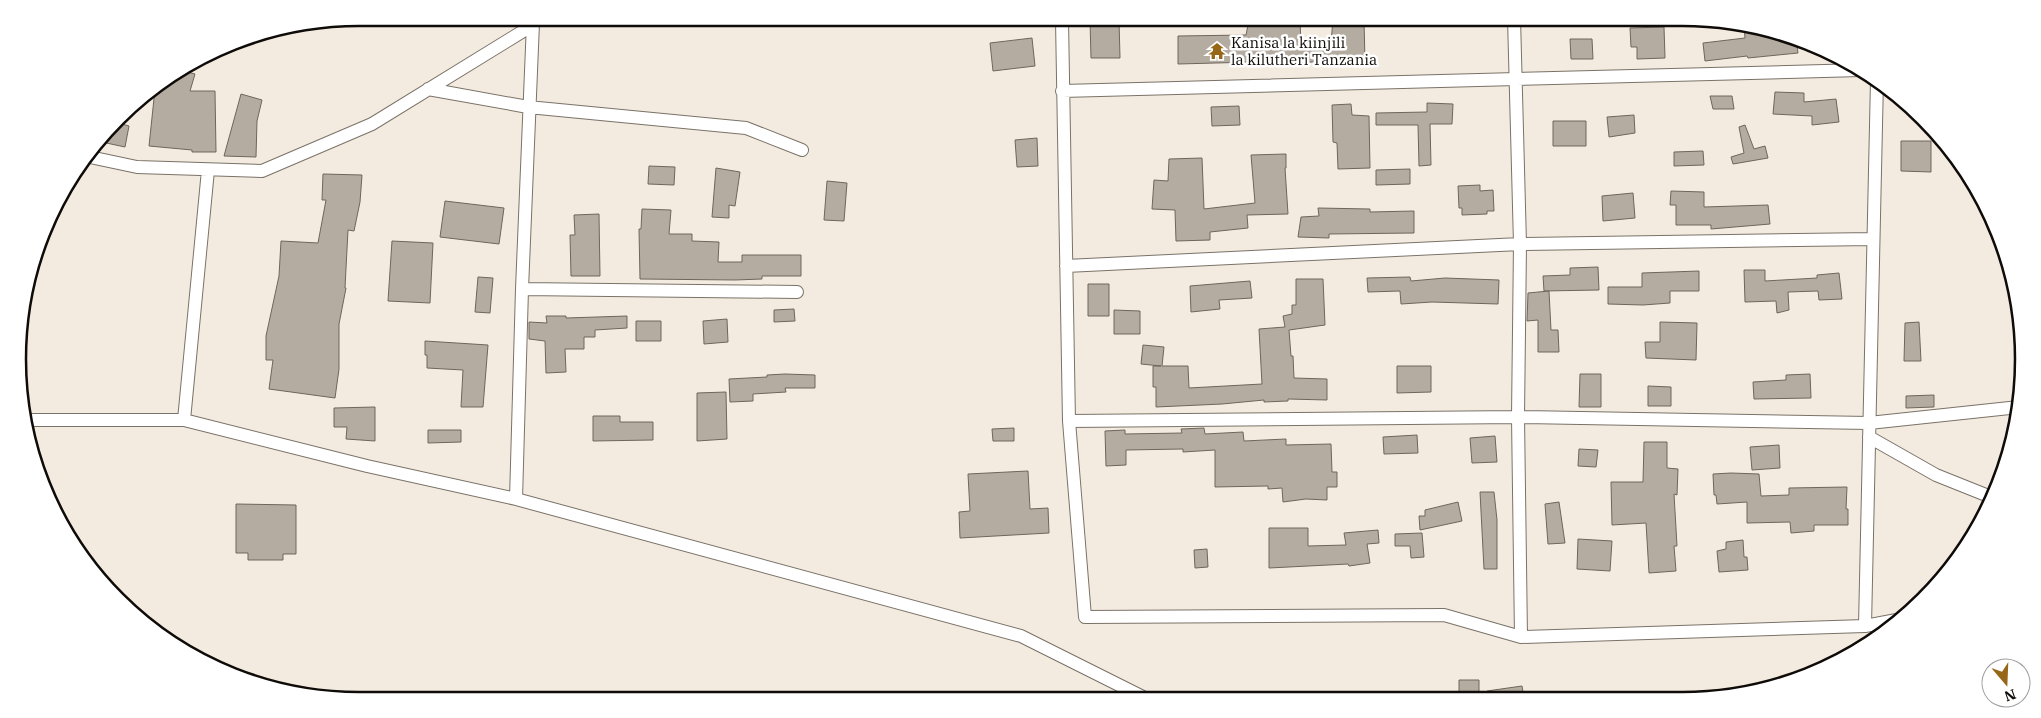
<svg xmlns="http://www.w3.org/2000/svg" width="2041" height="718" font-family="'IBM Plex Serif',serif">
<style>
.building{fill:#b4aca1;stroke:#6e665c}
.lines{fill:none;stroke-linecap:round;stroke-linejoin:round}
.minor-casing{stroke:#7a7268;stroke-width:14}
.minor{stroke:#fff;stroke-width:12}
.labels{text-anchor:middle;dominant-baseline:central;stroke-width:5;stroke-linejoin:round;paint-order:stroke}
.poi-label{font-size:15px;fill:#0e0b08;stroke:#fff;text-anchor:start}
.rim{fill:none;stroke:#0e0b08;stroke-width:2.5}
</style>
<rect width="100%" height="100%" fill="#f4ebe0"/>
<path class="building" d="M1300,19L1301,45L1331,43L1333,19H1364L1365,63L1333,64V61L1291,63V61L1178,64V36L1246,35L1249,20Z
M1090,20H1119L1120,58H1091Z
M1744,26L1770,29L1796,39L1798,53L1748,58L1747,56L1705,61L1703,43L1745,38Z
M1664,27L1665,58L1637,59V47H1631L1630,28Z
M1032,38L1035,66L993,71L990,43Z
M1570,39H1592L1593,59H1571Z
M184,71L195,74L190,91H215L216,152H192V150L149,146L155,89Z
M1775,92L1804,93V102L1836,99L1839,122L1812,125V116L1773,114Z
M241,94L262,100L257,121L256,157L224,156Z
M1710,96H1732L1734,109H1713Z
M1427,103L1453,104L1452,124H1430L1431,165L1419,166L1418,125H1376V113L1427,112Z
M1351,104L1352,115L1369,116L1370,168L1338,169L1337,143L1333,142L1332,105Z
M1239,106L1240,125L1212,126L1211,107Z
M1634,115L1635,133L1609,137L1607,117Z
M1553,121H1586V146H1553Z
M115,122L129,126L125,147L97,141Z
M1745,125L1754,149L1765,146L1768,158L1733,164L1731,157L1744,153L1739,127Z
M1037,138L1038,166L1017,167L1015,140Z
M1901,141H1931V172L1901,171Z
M1703,151L1704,165L1674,166V152Z
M1286,154V168H1285L1288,214L1247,215L1248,228L1210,232V240L1176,241L1175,210L1152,209L1154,180L1168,181L1169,159L1202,158L1204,209L1255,203L1251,155Z
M649,166L675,167L674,185L648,184Z
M716,168L740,172L735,206L729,205V218L712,217Z
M1410,169V184L1376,185V170Z
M323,174L362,175L360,202L354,231L348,230L345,288H346L339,324V369L335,398L269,389L273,360H266V336L279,276L281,241L318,243L326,200H322Z
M827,181L847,183L844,221L824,220Z
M1480,185V191L1493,190L1494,211H1487V214L1462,215V208H1459L1458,186Z
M1671,191L1704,192V207L1768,205L1770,224L1711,229V225H1676V205H1670Z
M1633,193L1635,218L1603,221L1602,196Z
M445,201L504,208L499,244L440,237Z
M1318,208L1370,209V212L1414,211V233L1329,234V238L1298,237L1301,217L1319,216Z
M642,209L671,210L669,234H692V241L719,242L718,262H742V255H801V276H762V279L735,280L640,279L639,229H641Z
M599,214L600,276H571L570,235H575L574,215Z
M392,241L433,243L430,303L388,301Z
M1598,267L1599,290L1544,291L1543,276L1570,275V268Z
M1744,270H1765V281L1817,278V275L1839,273L1842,299L1819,300L1818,291L1788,292L1789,310L1777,313L1776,301L1745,302Z
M1699,271V291H1670V303L1643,305L1608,304V287H1642V273Z
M478,277L493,278L490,313L475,312Z
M1410,277L1411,281L1445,278L1499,280L1498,304L1432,302L1401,304L1400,291L1368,292L1367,278Z
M1296,279H1323L1325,325L1289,330L1291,356H1293L1294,378L1327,379V400L1288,399V401L1264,402V400L1222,404L1156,407V387H1153V366H1161L1141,364L1143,345L1164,347L1162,366H1188L1189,388L1262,384L1259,329L1285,327L1283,316L1292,314V305H1296Z
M1250,281L1252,298L1219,300L1220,309L1191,312L1190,286Z
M1088,284H1109V316H1088Z
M1549,291L1551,330H1558L1559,352H1538V320L1527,321L1528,293Z
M794,309L795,321L774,322V310Z
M1114,310L1140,311V334H1114Z
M546,316H566V318L627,316V328L595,330V337H584V349H565L566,372L546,373L545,341L529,339V322L547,323Z
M727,319L728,342L704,344L703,321Z
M636,321H661V341H636Z
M1660,322L1697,323L1696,360L1646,358L1645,342H1660Z
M1919,322L1921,361H1904L1905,323Z
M425,341L488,345L483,407H461L463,370L427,368V355H425Z
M1397,366H1431V392L1397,393Z
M785,374L815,375V388H785L786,392L753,394V401L730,402L729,379L767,377V375Z
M1580,374H1601V407H1579Z
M1810,374L1811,398L1754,399L1753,382L1786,380V375Z
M1648,386L1671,387V406H1648Z
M726,392L727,439L697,441V393Z
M1934,395V407L1906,408V396Z
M375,407V441L346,439L347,427H334V408Z
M593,416H620V422H653V440L593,441Z
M1014,428V441H993L992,429Z
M1204,428L1205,434L1243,432L1244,441L1286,439V445L1331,444L1332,472H1337V487H1327V500L1306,499L1283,502L1282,488L1268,489V486L1215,487V450L1183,452V449L1126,450V465L1106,466L1105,431L1125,430V434L1182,433L1181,429Z
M428,430H461V442L428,443Z
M1417,435L1418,453L1384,454L1383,437Z
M1495,436L1497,462L1472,463L1470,438Z
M1644,442H1667V468L1678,469L1677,495L1674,494L1677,546H1674L1676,571L1649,573L1646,523L1612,525L1611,482H1643Z
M1779,445L1780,468L1752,470L1750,447Z
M1579,449L1598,450L1596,467L1578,466Z
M1028,471L1030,509L1048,508L1049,533L960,538L959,512L970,511L968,474Z
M1731,473L1759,474L1761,496L1789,495V488L1847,487L1846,509H1848V525H1814V531L1791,533L1790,522L1747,523V502L1717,504L1716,495H1714L1713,474Z
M1480,492H1494L1497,520V569H1484Z
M1458,502L1462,521L1420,530L1419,516H1425V510Z
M1559,502L1565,543L1548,544L1545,504Z
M236,504L296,505V554H283V560H248V553H236Z
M1269,528H1308V546L1346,545L1344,533L1378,530L1379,543L1367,544L1370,563L1349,566L1348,564L1269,568Z
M1422,533L1424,557L1411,558L1410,546H1395V534Z
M1578,539L1612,541L1610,571L1577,569Z
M1743,540L1744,557H1747L1748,570L1719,572L1717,551L1726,549V542Z
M1207,549L1208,567L1195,568L1194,550Z
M1459,680H1479V693H1459Z
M1522,686L1524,698H1488L1487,691Z"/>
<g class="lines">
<g class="minor-casing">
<path id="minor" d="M1514,18L1520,244L1518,417L1521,637
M1062,20L1069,421L1085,617L1444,615L1521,637L1865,626L1902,619
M428,89L528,107L746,128L802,150
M1062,91L1861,70
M85,156L137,167L262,171L372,124L533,25
M1066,266L1520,244L1873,239
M522,289L797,292
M25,420H184L367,466L516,499L1021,636L1147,699
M184,420L208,170
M1069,421L1518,417L1869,423L2019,407
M1869,437L1936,475L1991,497
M516,499L522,289L533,23
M1865,626L1877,80"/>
</g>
<use href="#minor" class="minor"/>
</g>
<defs>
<g id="temple-bare" transform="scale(1.35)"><path d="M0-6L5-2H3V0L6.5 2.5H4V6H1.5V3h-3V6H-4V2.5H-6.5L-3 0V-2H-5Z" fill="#966717" stroke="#fff" stroke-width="2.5" paint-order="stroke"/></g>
</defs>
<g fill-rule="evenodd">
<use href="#temple-bare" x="1217" y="51"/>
</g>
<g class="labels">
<g class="poi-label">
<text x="1231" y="42">Kanisa la kiinjili<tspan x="1231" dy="17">la kilutheri Tanzania</tspan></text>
</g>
</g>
<path d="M0 0H2041V718H0ZM359 26H1682A333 333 0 0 1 2015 359V359A333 333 0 0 1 1682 692H359A333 333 0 0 1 26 359V359A333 333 0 0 1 359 26Z" fill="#fff" fill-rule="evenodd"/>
<path class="rim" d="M359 26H1682A333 333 0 0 1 2015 359V359A333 333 0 0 1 1682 692H359A333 333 0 0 1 26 359V359A333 333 0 0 1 359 26Z"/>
<g transform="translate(2006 683) rotate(161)"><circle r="24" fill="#ffffff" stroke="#9f9d9c"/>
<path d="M0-4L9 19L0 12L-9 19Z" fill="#966717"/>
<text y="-8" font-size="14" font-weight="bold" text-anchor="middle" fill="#0e0b08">N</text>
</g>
</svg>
